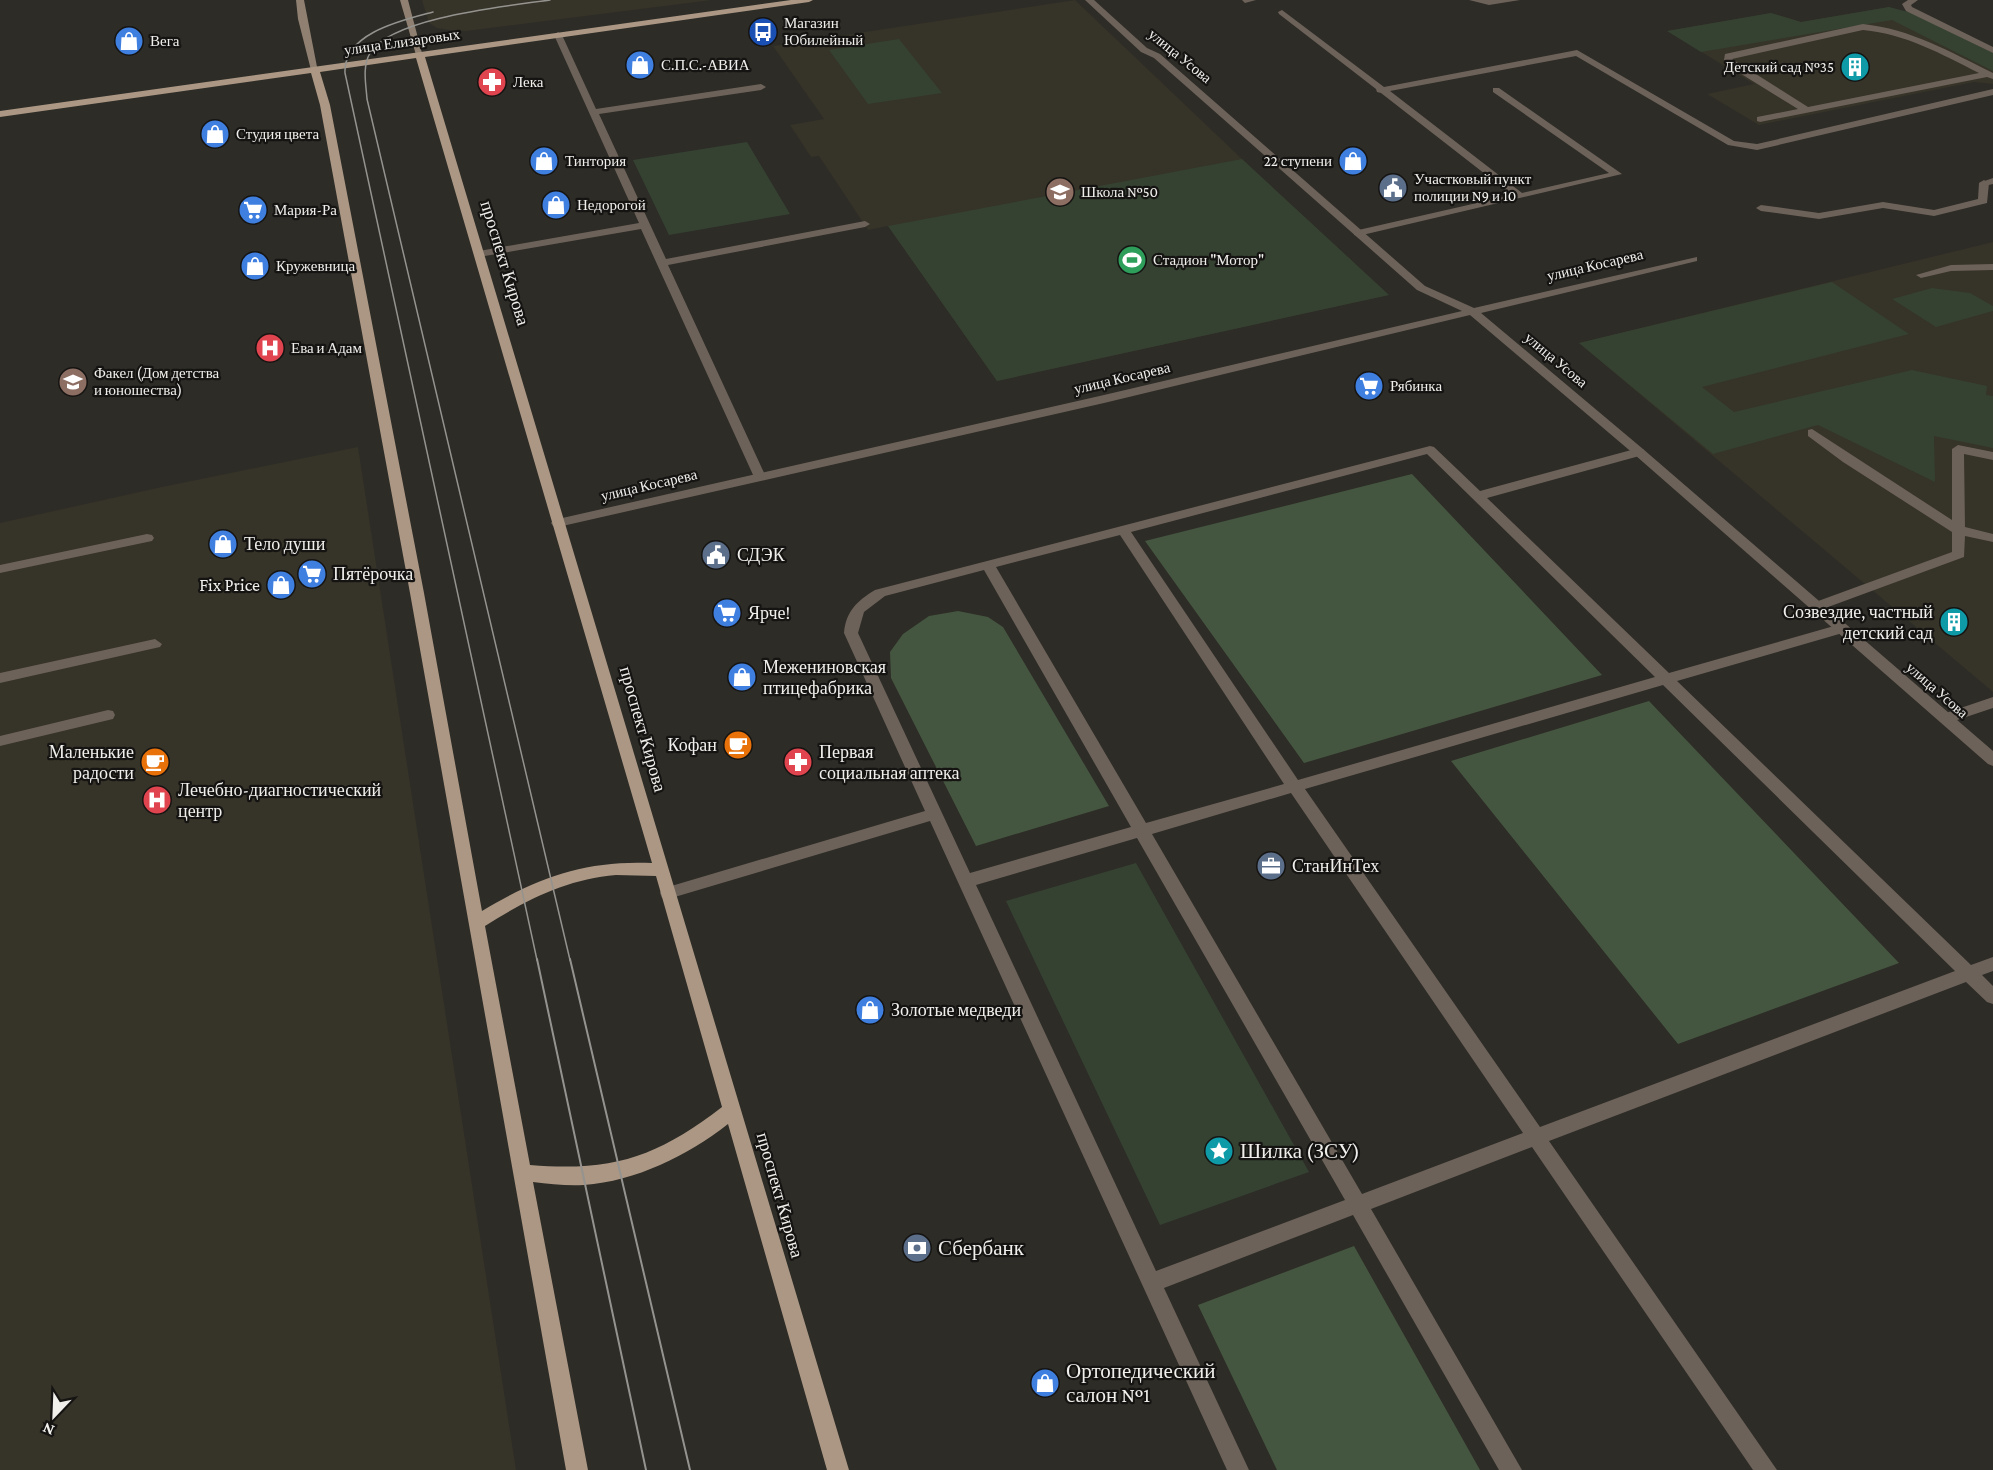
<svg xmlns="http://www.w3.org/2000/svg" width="1993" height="1470" font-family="'Crimson Pro',serif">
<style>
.built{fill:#363328}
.green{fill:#354232}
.forest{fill:#455640}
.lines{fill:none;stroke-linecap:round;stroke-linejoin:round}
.service{fill:#6c6259;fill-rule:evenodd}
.minor{fill:#6c6259;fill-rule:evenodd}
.secondary{fill:#8f8071;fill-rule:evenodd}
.primary{fill:#ab9784;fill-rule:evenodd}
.tram-far1{stroke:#94938f;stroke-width:1.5}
.tram{stroke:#94938f;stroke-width:2}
.labels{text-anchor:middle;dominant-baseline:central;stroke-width:4.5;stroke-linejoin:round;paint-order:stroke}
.far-poi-label{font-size:15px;fill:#f0efec;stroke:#151412;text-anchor:start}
.far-street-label{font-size:15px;fill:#f0efec;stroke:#151412}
.street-label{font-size:18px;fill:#f0efec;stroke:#151412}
.poi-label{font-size:18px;fill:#f0efec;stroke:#151412;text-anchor:start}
.near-poi-label{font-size:21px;fill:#f0efec;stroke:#151412;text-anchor:start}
</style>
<rect width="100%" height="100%" fill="#2d2c27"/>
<path class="built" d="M422,0H712L466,31L449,30L437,28L429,23Z
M1075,0L1242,159L1389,295L997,381L888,226L868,230L819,156L811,157L790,125L824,119L773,46Z
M1889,7L1993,53V84L1974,82L1759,125L1707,94L1754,84L1667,31L1771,13L1801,22Z
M1993,242V692L1579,343Z
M358,447L516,1470H0V523L162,487Z"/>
<path class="green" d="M1889,7L1912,13L1993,53V71L1892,20L1701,52L1667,31L1771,13L1801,22Z
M899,39L942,93L868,104L829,50Z
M747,142L790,214L669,235L633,160Z
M1242,159L1389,295L997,381L888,226Z
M1832,282L1909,334L1702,387L1734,412L1912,370L1987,386L1986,395L1993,396V448L1934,436L1935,482L1818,425L1713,454L1579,343Z
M1932,288L1970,293L1993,306V311L1936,327L1892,299Z
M1136,863L1309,1172L1160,1225L1006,901Z"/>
<path class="forest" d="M1412,474L1602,675L1304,763L1145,541Z
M958,611L988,617L1003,627L1109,806L976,846L891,678L890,652L903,634L929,616Z
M1649,701L1899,963L1678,1044L1451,761Z
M1354,1246L1480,1470H1277L1198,1305Z"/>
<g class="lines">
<path class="service" d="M1242,0H1256L1245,3Z
M1469,0H1520L1489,5Z
M1908,0H1918L1911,5L1912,7L1993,47V53L1906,11L1902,4Z
M1282,10L1384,87L1577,50L1734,141L1757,144L1993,89V95L1757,150L1728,145L1576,56L1390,91L1522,193L1609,173L1493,92V88H1499L1622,174L1358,236L1354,235V231L1512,195L1381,93L1377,92L1376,89L1279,14L1278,12Z
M1863,24C1911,29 1950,52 1993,73V79L1987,77L1760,122L1757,121V117L1798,109L1730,67L1724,60L1725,54ZM1863,30C1906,34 1941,54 1979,73L1808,107L1732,59Z
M558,32L562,35L596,109L761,84L766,87L761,90L599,114L666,259L865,221L870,224L865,227L668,265L766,477L764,480H756L754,477L641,229L479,257L474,254L479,251L639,223L554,35Z
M1984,180L1989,183L1987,203L1934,216L1883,208L1819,219L1761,211L1756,208L1761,205L1819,213L1883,202L1934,210L1978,199L1979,183Z
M1993,264V270L1951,271L1921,278L1916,275L1951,265Z
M1812,429L1952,520V449L1958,445L1993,452V460L1964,454L1965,527L1993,534V542L1965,536L1964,557L1820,610H1810L1808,607L1810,604L1952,552V532L1843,462L1808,436V430Z
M1430,446L1434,447L1480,491L1635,449H1643L1645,452L1643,455L1487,498L1669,673L1841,624L1846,626L1848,629L1846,632L1677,681L1971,965L1993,957V971L1982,975L1993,986V1004L1987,1002L1966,982L1549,1141L1777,1470H1753L1532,1147L1371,1209L1522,1470H1499L1353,1215L1164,1288L1249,1470H1227L930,821L668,899L662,898L660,893L662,888L668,887L925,811L844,633C846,611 857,601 875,590ZM1427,454L1655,677L1298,780L1131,532ZM1120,535L1284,784L1146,823L996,567ZM984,570L1131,827L970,873L858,633L864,612L885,596ZM1663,685L1955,971L1540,1127L1305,789ZM1291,793L1523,1133L1362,1194L1152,834ZM1137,838L1345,1200L1156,1271L976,885Z
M147,534L152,535L154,538L152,541L0,573V565Z
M155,639L162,644L160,647L0,683V673Z
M1993,697V708L1945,724L1938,719L1940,715Z
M108,710L113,711L115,715L113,719L0,746V736Z"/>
<path class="minor" d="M1085,0H1094L1147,48L1160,54L1425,286L1474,308L1697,257V261L1481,313L1643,449L1993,751V766L1988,764L1635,455L1470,315L1104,403L558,527L553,526L551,523L553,520L558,519L1104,395L1462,311L1417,290L1154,58L1141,52Z
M1993,178V184L1984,186L1979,183Z"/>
<path class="secondary" d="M296,0H304L318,72L311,70L298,19Z
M400,0H408L423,57L416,55Z"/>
<path class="primary" d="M791,0H813L809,2L425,57L849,1470H827L728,1124C687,1156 636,1181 584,1185C567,1186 550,1184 533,1182L588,1470H566L410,593L320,105L311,73L0,117V111ZM416,58L652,863C587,860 538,877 482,911L424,593L330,105L320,72ZM616,875L656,876L722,1107C657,1157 613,1172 530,1165L485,926C526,900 567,879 616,875Z"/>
<path class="tram-far1" d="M550,0C509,6 392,17 370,53C362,67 366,84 367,99L570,960
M433,12C403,20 343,33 345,73L537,960"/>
<path class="tram" d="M537,959L646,1470
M570,959L690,1470"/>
</g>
<defs>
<g id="bus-disc" transform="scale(1.5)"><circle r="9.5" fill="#1a4fb4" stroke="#151412"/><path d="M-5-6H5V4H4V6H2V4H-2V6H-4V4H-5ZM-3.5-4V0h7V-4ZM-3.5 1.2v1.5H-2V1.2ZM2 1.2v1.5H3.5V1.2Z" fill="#fff"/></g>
<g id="shop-disc" transform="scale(1.5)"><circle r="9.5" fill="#3f7fe0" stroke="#151412"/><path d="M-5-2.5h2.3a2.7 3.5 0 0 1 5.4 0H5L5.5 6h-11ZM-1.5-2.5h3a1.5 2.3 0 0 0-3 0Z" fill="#fff"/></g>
<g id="building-disc" transform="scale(1.5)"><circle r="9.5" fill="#0f9aa8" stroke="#151412"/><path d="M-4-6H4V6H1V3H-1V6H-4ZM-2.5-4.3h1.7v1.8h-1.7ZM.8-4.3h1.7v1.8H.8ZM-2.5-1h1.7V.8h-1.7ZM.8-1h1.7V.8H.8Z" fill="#fff"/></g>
<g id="pharmacy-disc" transform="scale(1.5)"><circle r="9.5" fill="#e0444e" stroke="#151412"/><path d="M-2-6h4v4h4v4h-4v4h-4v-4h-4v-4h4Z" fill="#fff"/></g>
<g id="civic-disc" transform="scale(1.5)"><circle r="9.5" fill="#5c6f8a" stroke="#151412"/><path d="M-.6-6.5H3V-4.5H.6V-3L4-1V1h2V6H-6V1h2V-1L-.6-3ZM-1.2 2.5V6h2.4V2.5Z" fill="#fff"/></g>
<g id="school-disc" transform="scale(1.5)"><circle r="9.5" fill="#8d6e63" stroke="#151412"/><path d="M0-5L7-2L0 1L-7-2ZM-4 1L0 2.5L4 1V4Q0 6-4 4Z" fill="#fff"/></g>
<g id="supermarket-disc" transform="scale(1.5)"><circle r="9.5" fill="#3f7fe0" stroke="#151412"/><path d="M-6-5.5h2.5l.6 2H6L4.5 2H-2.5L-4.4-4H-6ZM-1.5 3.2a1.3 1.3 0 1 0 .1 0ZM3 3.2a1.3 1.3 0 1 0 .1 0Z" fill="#fff"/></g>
<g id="stadium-disc" transform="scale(1.5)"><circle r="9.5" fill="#2e9e5b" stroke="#151412"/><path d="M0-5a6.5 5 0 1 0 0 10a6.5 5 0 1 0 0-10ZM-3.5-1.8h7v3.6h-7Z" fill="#fff"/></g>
<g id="hospital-disc" transform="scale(1.5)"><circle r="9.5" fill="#e0444e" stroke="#151412"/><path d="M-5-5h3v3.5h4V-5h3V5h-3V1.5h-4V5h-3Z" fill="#fff"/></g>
<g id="cafe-disc" transform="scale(1.5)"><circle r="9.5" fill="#e8710a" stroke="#151412"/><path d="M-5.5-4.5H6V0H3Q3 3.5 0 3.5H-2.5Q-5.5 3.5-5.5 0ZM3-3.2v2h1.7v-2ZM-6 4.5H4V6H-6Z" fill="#fff"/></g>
<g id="office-disc" transform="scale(1.5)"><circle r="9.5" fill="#5c6f8a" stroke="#151412"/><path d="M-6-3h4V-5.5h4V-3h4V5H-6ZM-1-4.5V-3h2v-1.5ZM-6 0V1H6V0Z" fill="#fff"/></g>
<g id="sight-disc" transform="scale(1.5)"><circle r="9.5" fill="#0f9aa8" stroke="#151412"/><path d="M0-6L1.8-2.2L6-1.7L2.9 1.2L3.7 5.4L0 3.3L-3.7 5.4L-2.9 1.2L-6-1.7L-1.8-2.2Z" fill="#fff"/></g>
<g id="bank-disc" transform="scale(1.5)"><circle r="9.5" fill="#5c6f8a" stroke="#151412"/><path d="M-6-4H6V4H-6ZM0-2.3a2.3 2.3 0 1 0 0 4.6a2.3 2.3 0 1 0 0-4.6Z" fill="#fff"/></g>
</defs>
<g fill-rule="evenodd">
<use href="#bus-disc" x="763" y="32"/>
<use href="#shop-disc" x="129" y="41"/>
<use href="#shop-disc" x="640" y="65"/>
<use href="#building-disc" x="1855" y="67"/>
<use href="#pharmacy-disc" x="492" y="82"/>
<use href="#shop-disc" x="215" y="134"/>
<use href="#shop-disc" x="544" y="161"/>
<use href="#shop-disc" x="1353" y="161"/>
<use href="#civic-disc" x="1393" y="188"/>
<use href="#school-disc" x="1060" y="192"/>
<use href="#shop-disc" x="556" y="205"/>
<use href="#supermarket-disc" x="253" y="210"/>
<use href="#stadium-disc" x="1132" y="260"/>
<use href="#shop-disc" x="255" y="266"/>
<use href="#hospital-disc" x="270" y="348"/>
<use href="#school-disc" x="73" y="382"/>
<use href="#supermarket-disc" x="1369" y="386"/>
<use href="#shop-disc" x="223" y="544"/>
<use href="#civic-disc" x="716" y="555"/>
<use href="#supermarket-disc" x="312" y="574"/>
<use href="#shop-disc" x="281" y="585"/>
<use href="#supermarket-disc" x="727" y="613"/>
<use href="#building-disc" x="1954" y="622"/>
<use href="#shop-disc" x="742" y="677"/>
<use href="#cafe-disc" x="738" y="745"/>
<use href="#cafe-disc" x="155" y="762"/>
<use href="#pharmacy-disc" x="798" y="762"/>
<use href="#hospital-disc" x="157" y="800"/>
<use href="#office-disc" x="1271" y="866"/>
<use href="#shop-disc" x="870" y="1010"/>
<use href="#sight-disc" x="1219" y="1151"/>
<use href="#bank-disc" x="917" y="1248"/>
<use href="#shop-disc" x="1045" y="1383"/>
</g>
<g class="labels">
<g class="far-poi-label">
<text x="784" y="23">Магазин<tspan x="784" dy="17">Юбилейный</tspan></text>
<text x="150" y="41">Вега</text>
<text x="661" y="65">С.П.С.-АВИА</text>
<text x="1834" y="67" text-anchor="end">Детский сад №35</text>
<text x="513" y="82">Лека</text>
<text x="236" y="134">Студия цвета</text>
<text x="565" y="161">Тинтория</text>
<text x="1332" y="161" text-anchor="end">22 ступени</text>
<text x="1414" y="179">Участковый пункт<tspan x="1414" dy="17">полиции N9 и 10</tspan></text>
<text x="1081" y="192">Школа №50</text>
<text x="577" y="205">Недорогой</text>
<text x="274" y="210">Мария-Ра</text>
<text x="1153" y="260">Стадион "Мотор"</text>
<text x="276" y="266">Кружевница</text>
<text x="291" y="348">Ева и Адам</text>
<text x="94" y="373">Факел (Дом детства<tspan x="94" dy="17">и юношества)</tspan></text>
<text x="1390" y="386">Рябинка</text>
</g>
<g class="far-street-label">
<text transform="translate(402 42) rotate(-8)">улица Елизаровых</text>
<text transform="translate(1180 56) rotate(39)">улица Усова</text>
<text transform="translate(1595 265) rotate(-13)">улица Косарева</text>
<text transform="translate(1556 360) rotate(40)">улица Усова</text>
<text transform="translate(1122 378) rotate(-13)">улица Косарева</text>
<text transform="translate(649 485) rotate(-13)">улица Косарева</text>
<text transform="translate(1937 690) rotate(41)">улица Усова</text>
</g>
<g class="street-label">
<text transform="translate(505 263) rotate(73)">проспект Кирова</text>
<text transform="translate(643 729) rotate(74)">проспект Кирова</text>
<text transform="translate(780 1195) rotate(74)">проспект Кирова</text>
</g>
<g class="poi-label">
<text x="244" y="544">Тело души</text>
<text x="737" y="555">СДЭК</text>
<text x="333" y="574">Пятёрочка</text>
<text x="260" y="585" text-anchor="end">Fix Price</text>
<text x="1933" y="612" text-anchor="end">Созвездие, частный<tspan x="1933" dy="21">детский сад</tspan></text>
<text x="748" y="613">Ярче!</text>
<text x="763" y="667">Межениновская<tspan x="763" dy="21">птицефабрика</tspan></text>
<text x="717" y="745" text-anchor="end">Кофан</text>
<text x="134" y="752" text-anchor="end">Маленькие<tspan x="134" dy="21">радости</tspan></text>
<text x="819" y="752">Первая<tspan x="819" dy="21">социальная аптека</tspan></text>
<text x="178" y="790">Лечебно-диагностический<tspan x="178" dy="21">центр</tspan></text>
<text x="1292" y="866">СтанИнТех</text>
<text x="891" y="1010">Золотые медведи</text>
</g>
<g class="near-poi-label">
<text x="1240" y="1151">Шилка (ЗСУ)</text>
<text x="938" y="1248">Сбербанк</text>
<text x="1066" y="1371">Ортопедический<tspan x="1066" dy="24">салон №1</tspan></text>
</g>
</g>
<g transform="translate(54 1416) rotate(203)" stroke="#151412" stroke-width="4.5" paint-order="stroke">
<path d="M0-4.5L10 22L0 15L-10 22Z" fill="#f0efec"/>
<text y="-9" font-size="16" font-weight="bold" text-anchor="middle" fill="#f0efec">N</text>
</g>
</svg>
